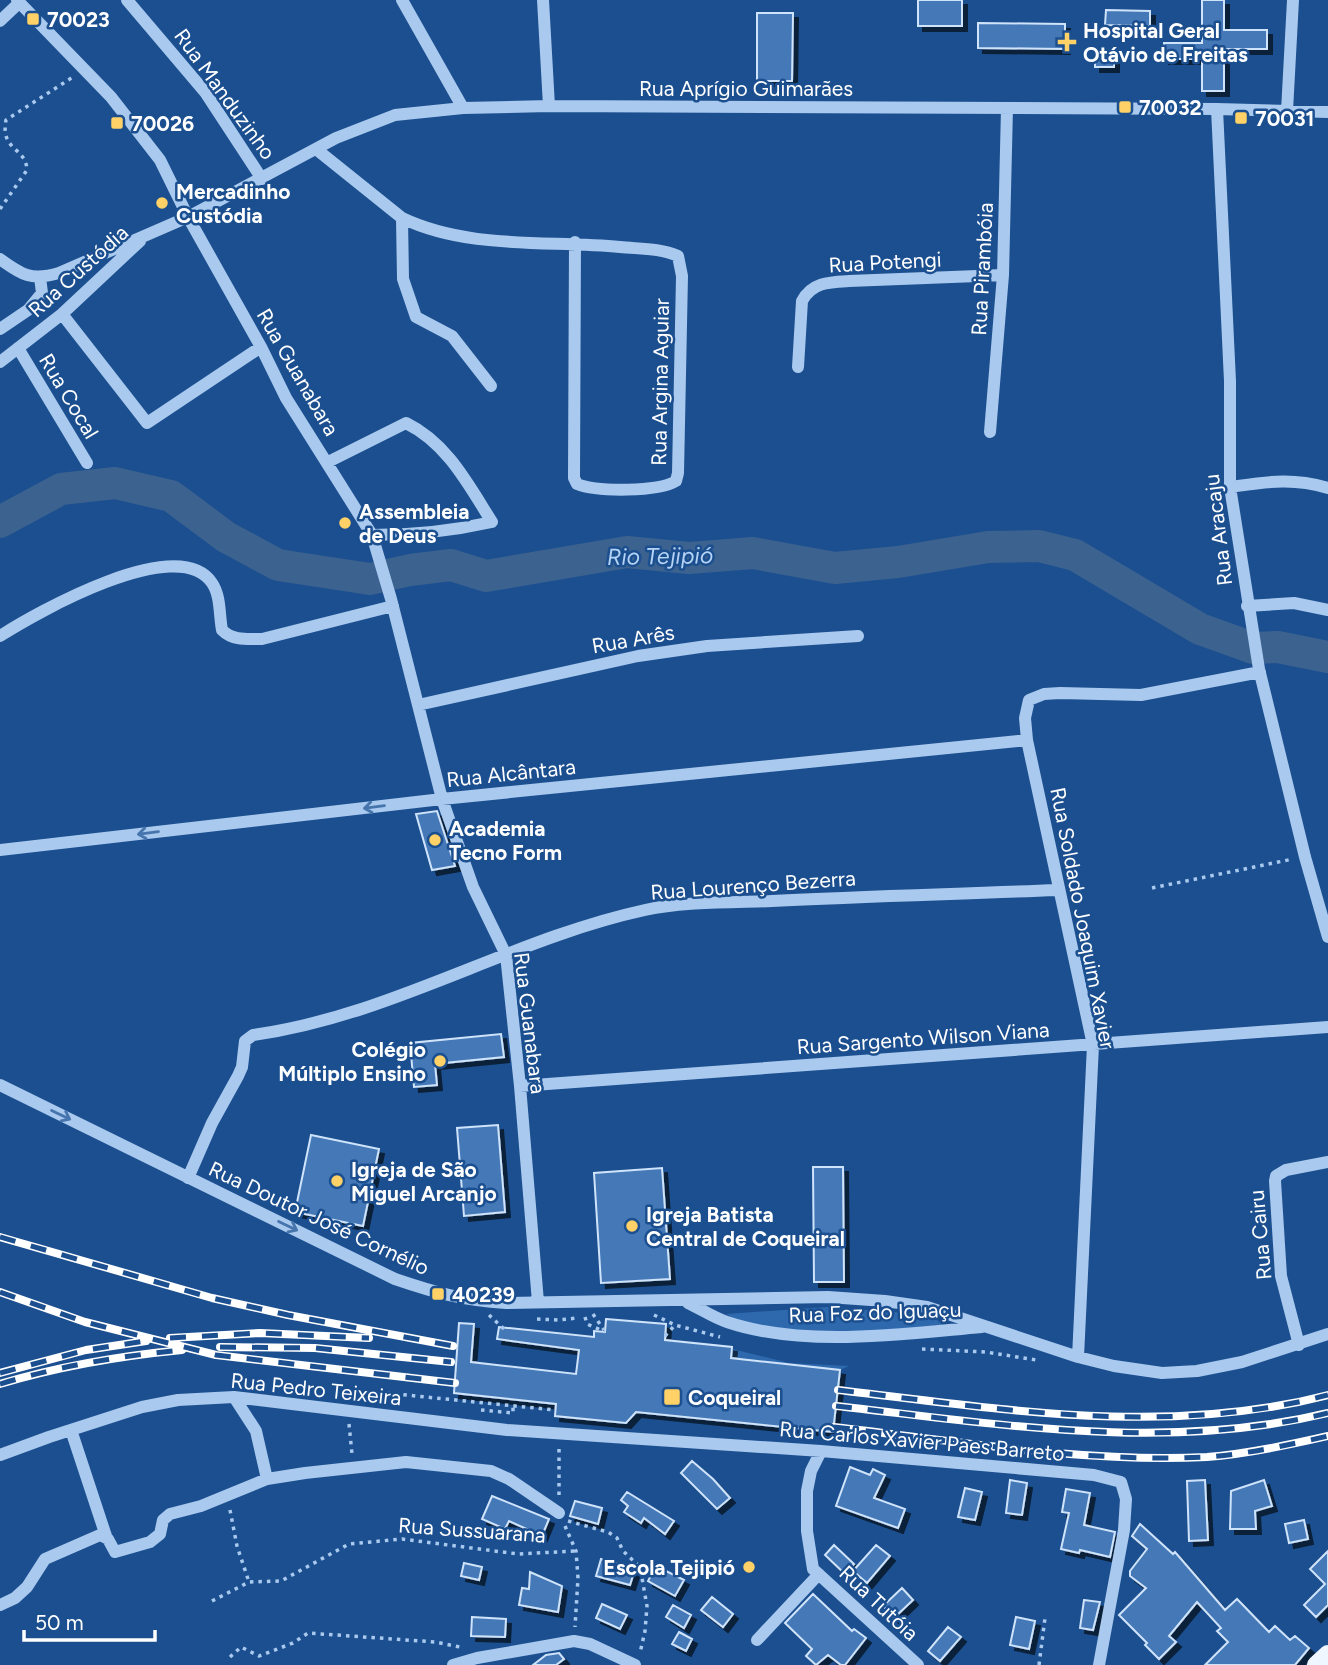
<svg xmlns="http://www.w3.org/2000/svg" width="1328" height="1665" font-family="Figtree,sans-serif">
<style>
.green{fill:#2e69ad}
.lines{fill:none;stroke-linecap:round;stroke-linejoin:round}
.river{stroke:#3c6290;stroke-width:32}
.building{fill:#4478b7;stroke:#cfe3fa;stroke-width:2;filter:url(#shadow)}
.path{stroke:#a9c9ee;stroke-width:3.5;stroke-dasharray:3.5 5;stroke-linecap:butt}
.minor{stroke:#a9c9ee;stroke-width:12}
.major{stroke:#f0f6ff;stroke-width:18}
.rail-casing{stroke:#fff;stroke-width:8}
.rail{stroke:#1b4f8f;stroke-width:5;stroke-dasharray:16;stroke-linecap:butt}
.oneway{stroke:#4674ac}
.poi-dot{fill:#ffd166;stroke:#1b4f8f;stroke-width:2.5}
.labels{text-anchor:middle;dominant-baseline:central;stroke-width:5;stroke-linejoin:round;paint-order:stroke}
.poi-label{font-size:21px;font-weight:bold;fill:#fff;stroke:#1b4f8f;text-anchor:start}
.street-label{font-size:21px;fill:#fff;stroke:#1b4f8f}
.water-label{font-size:23px;font-style:italic;fill:#b5d3f5;stroke:#1b4f8f}
</style>
<defs>
<filter id="shadow"><feDropShadow dx="5" dy="5" stdDeviation="0" flood-color="#0009"/></filter>
</defs>
<rect width="100%" height="100%" fill="#1b4f8f"/>
<path class="green" d="M827,1307L919,1314L933,1317L943,1325C886,1330 834,1336 777,1328C758,1325 743,1324 726,1314Z
M732,1349L789,1363L849,1366L840,1370L731,1358Z"/>
<g class="lines">
<path class="river" d="M0,522L61,489L115,483L171,496L226,537L278,565L370,579L410,570L451,565L486,576L627,552L689,558L753,553L835,568L898,562L988,547L1039,546L1075,555L1200,629L1253,648L1278,647L1328,657"/>
</g>
<path class="building" d="M918,0H962V26H918Z
M1202,0H1224V30H1267V49H1224V91H1202V59H1164V43H1202Z
M1106,10L1150,11V26L1105,25Z
M757,13H793L792,81H757Z
M978,23L1065,24V49L978,48Z
M1095,50H1114V67H1095Z
M437,811L455,866L432,870L416,814Z
M501,1034L504,1057L435,1064L437,1085L414,1087L410,1043Z
M498,1125L505,1212L464,1216L457,1128Z
M311,1135L379,1149L363,1226L295,1212Z
M813,1167H843L844,1282H814Z
M662,1168L670,1279L601,1283L594,1173Z
M606,1319L666,1324L665,1340L732,1347L731,1358L840,1370L833,1432L636,1412L626,1423L555,1416L556,1404L454,1393L459,1323L474,1324L471,1362L576,1374L579,1350L497,1339L499,1327L594,1337V1331L605,1332Z
M692,1461L713,1479L730,1498L717,1509L681,1473Z
M850,1467L870,1475L873,1469L885,1475L874,1498L905,1509L898,1528L836,1506Z
M1010,1480L1027,1483L1022,1515L1006,1513Z
M1205,1480L1208,1540L1189,1541L1187,1481Z
M1264,1480L1272,1506L1255,1511L1256,1529H1230L1231,1491Z
M965,1488L982,1492L975,1520L958,1517Z
M1066,1489L1090,1493L1084,1525L1115,1532L1110,1557L1080,1550L1079,1553L1061,1549L1069,1513L1062,1512Z
M627,1492L674,1521L665,1534L644,1518L641,1523L624,1512L628,1506L621,1500Z
M492,1496L549,1519L542,1536L509,1521L505,1529L482,1519Z
M575,1501L602,1508L598,1524L570,1516Z
M1304,1520L1308,1539L1289,1543L1285,1524Z
M1140,1524L1173,1554L1175,1552L1225,1610L1237,1599L1269,1632L1275,1626L1290,1640L1295,1636L1309,1648L1295,1665H1205L1228,1642L1217,1631L1221,1628L1197,1602L1169,1636L1176,1642L1159,1659L1145,1645L1147,1643L1119,1615L1146,1588L1130,1576V1571L1147,1549L1132,1536Z
M834,1545L854,1564L845,1574L825,1555Z
M876,1545L890,1556L867,1583L853,1571Z
M1328,1551V1605L1316,1617L1304,1605L1325,1584L1310,1569Z
M601,1559L635,1569L630,1585L596,1576Z
M464,1563L482,1567L479,1580L461,1576Z
M656,1566L684,1580L675,1596L648,1581Z
M530,1572L562,1586L558,1612L519,1605L522,1588L529,1589Z
M902,1588L913,1600L894,1618L883,1606Z
M813,1594L852,1631L854,1629L866,1638L845,1665H841L828,1655L816,1665L806,1656L812,1649L785,1623Z
M712,1597L733,1614L723,1627L701,1610Z
M1084,1600L1100,1602L1093,1630L1080,1628Z
M602,1604L627,1615L620,1629L596,1618Z
M673,1605L691,1615L684,1628L666,1617Z
M472,1617L506,1619L505,1637L471,1636Z
M1016,1617L1035,1621L1029,1649L1010,1645Z
M948,1627L961,1637L940,1661L928,1651Z
M679,1632L692,1639L686,1651L672,1644Z
M559,1653L564,1659L556,1665H533L546,1655Z"/>
<g class="lines">
<path class="path" d="M0,209L27,170C26,147 0,151 6,120L73,77
M1152,888L1293,859
M593,1314L604,1330
M489,1315L504,1329
M654,1315L675,1325L720,1337
M585,1317L587,1324L605,1332
M537,1319L558,1320L578,1318
M665,1336L675,1325
M922,1349L986,1352L1036,1360
M387,1399H385L386,1393L555,1410
M481,1410L513,1413V1406
M349,1424L352,1454
M559,1495V1446
M230,1510L237,1546L249,1582
M568,1521L608,1532L617,1538L623,1551L640,1567L647,1606L645,1631L640,1653
M565,1526L576,1551L578,1578L575,1627
M212,1601L249,1582L281,1581L349,1544L402,1539L518,1554L576,1551
M230,1657L241,1647L259,1656L293,1643L308,1633L435,1642L460,1647
M1039,1665L1045,1618"/>
<path class="minor" d="M17,0L111,97L160,160L188,217L261,347L286,398L372,535L391,599L442,799L473,887L506,955L520,1086L538,1302
M127,0L205,92L262,179
M402,0L463,108
M543,0L549,106
M0,21L19,3
M1217,109L1230,381V487L1259,669L1305,857L1328,937
M1287,111L1293,0
M316,149L402,218C469,250 548,240 620,247C640,249 660,248 678,256L682,276L678,473L676,481C658,492 597,492 577,484L574,478L575,242
M402,218L403,279L416,317L452,336L491,386
M0,259C22,275 31,281 59,273L188,217L336,138L395,115L463,108L549,106L1217,109L1328,112
M62,314L147,423L261,347
M0,329L28,310L42,293L40,277
M18,348L87,463
M0,362L62,314L140,241
M798,367L802,301C812,282 830,282 849,281L1003,275
M990,432L1003,275L1007,108
M328,462L406,423C447,443 468,484 492,522C452,531 413,535 372,535
M1230,487C1266,482 1292,477 1328,488
M1247,606L1294,603L1328,610
M0,636C36,613 178,532 212,583C221,596 219,615 222,630C233,641 247,639 262,639L393,606
M418,705L638,656L707,646L858,636
M0,850L442,799L1027,740
M0,1085L395,1279C436,1293 462,1300 506,1303L828,1297L885,1301L927,1307L1078,1357L1114,1366L1162,1373L1197,1371L1242,1362L1328,1334
M520,1086L1328,1027
M188,1178L212,1123L238,1076L242,1067L245,1041L253,1035C391,1016 511,939 645,910C686,901 731,903 772,901C867,896 962,894 1057,890
M688,1303C701,1309 714,1318 727,1322C804,1348 902,1334 982,1327
M1299,1345L1281,1276L1275,1181L1276,1176L1286,1170L1328,1162
M1078,1357L1093,1045L1027,740L1025,718L1029,700L1044,694L1060,693L1141,695L1260,672
M234,1397L256,1431L267,1479
M71,1430L106,1536
M821,1451L811,1471L807,1491V1531L813,1569L918,1665
M0,1455L49,1437L142,1407L178,1400L234,1397L507,1430L821,1451L1094,1475L1121,1482L1126,1499L1124,1530L1099,1665
M0,1605L15,1598L27,1587L45,1559L100,1535L108,1539L115,1552L150,1542L160,1534L163,1520L170,1514L201,1506L267,1479L305,1473L406,1462L491,1471L509,1479L559,1513
M757,1640L819,1574
M453,1665L477,1658L574,1641L590,1644L635,1665"/>
<path class="major" d="M1316,1665L1328,1654"/>
<g class="rail-casing">
<path id="rail" d="M0,1237L212,1298L288,1315L453,1346
M0,1292L85,1322L216,1355L455,1383
M170,1338L260,1333L369,1338
M220,1347L315,1348L451,1362
M0,1373L86,1350L146,1341
M0,1384C60,1366 119,1356 182,1350
M838,1390C1001,1409 1167,1437 1328,1395
M836,1406C998,1424 1167,1452 1328,1413
M834,1427C956,1441 1084,1463 1207,1457C1247,1454 1289,1445 1328,1436"/>
</g>
<use href="#rail" class="rail"/>
</g>
<defs><path id="oneway-shaft" d="M-6 0H5M1.5-3L5.5 0L1.5 3" fill="none" stroke-width="1.6" stroke-linecap="round" stroke-linejoin="round" transform="scale(1.75)"/></defs>
<g class="oneway">
<use href="#oneway-shaft" transform="translate(374 807) rotate(173)"/>
<use href="#oneway-shaft" transform="translate(148 833) rotate(173)"/>
<use href="#oneway-shaft" transform="translate(61 1115) rotate(26)"/>
<use href="#oneway-shaft" transform="translate(288 1226) rotate(26)"/>
</g>
<g class="poi-dot">
<rect x="26" y="12" width="14" height="14" rx="3.5"/>
<path d="M1063.5 31.5h7v7h7v7h-7v7h-7v-7h-7v-7h7z"/>
<rect x="1118" y="100" width="14" height="14" rx="3.5"/>
<rect x="1234" y="111" width="14" height="14" rx="3.5"/>
<rect x="110" y="116" width="14" height="14" rx="3.5"/>
<circle cx="162" cy="203" r="7"/>
<circle cx="345" cy="523" r="7"/>
<circle cx="435" cy="840" r="7"/>
<circle cx="440" cy="1061" r="7"/>
<circle cx="337" cy="1181" r="7"/>
<circle cx="632" cy="1226" r="7"/>
<rect x="431" y="1287" width="14" height="14" rx="3.5"/>
<rect x="663" y="1388" width="18" height="18" rx="3.5"/>
<circle cx="749" cy="1567" r="7"/>
</g>
<g class="labels">
<g class="poi-label">
<text x="47" y="19">70023</text>
<text x="1083" y="30">Hospital Geral<tspan x="1083" dy="24">Otávio de Freitas</tspan></text>
<text x="1139" y="107">70032</text>
<text x="1255" y="118">70031</text>
<text x="131" y="123">70026</text>
<text x="176" y="191">Mercadinho<tspan x="176" dy="24">Custódia</tspan></text>
<text x="359" y="511">Assembleia<tspan x="359" dy="24">de Deus</tspan></text>
<text x="449" y="828">Academia<tspan x="449" dy="24">Tecno Form</tspan></text>
<text x="426" y="1049" text-anchor="end">Colégio<tspan x="426" dy="24">Múltiplo Ensino</tspan></text>
<text x="351" y="1169">Igreja de São<tspan x="351" dy="24">Miguel Arcanjo</tspan></text>
<text x="646" y="1214">Igreja Batista<tspan x="646" dy="24">Central de Coqueiral</tspan></text>
<text x="452" y="1294">40239</text>
<text x="688" y="1397">Coqueiral</text>
<text x="735" y="1567" text-anchor="end">Escola Tejipió</text>
</g>
<g class="street-label">
<text x="746" y="88">Rua Aprígio Guimarães</text>
<text transform="translate(225 94) rotate(54)">Rua Manduzinho</text>
<text transform="translate(885 262) rotate(-3)">Rua Potengi</text>
<text transform="translate(982 269) rotate(-87)">Rua Pirambóia</text>
<text transform="translate(78 271) rotate(-42)">Rua Custódia</text>
<text transform="translate(298 372) rotate(60)">Rua Guanabara</text>
<text transform="translate(660 382) rotate(-89)">Rua Argina Aguiar</text>
<text transform="translate(69 396) rotate(59)">Rua Cocal</text>
<text transform="translate(1218 530) rotate(-97)">Rua Aracaju</text>
<text transform="translate(633 639) rotate(-10)">Rua Arês</text>
<text transform="translate(511 773) rotate(-6)">Rua Alcântara</text>
<text transform="translate(753 885) rotate(-4)">Rua Lourenço Bezerra</text>
<text transform="translate(1083 918) rotate(79)">Rua Soldado Joaquim Xavier</text>
<text transform="translate(530 1023) rotate(83)">Rua Guanabara</text>
<text transform="translate(923 1038) rotate(-4)">Rua Sargento Wilson Viana</text>
<text transform="translate(319 1218) rotate(25)">Rua Doutor José Cornélio</text>
<text transform="translate(1260 1235) rotate(-95)">Rua Cairu</text>
<text transform="translate(875 1312) rotate(-2)">Rua Foz do Iguaçu</text>
<text transform="translate(316 1389) rotate(6)">Rua Pedro Teixeira</text>
<text transform="translate(922 1441) rotate(5)">Rua Carlos Xavier Paes Barreto</text>
<text transform="translate(472 1530) rotate(4)">Rua Sussuarana</text>
<text transform="translate(879 1603) rotate(43)">Rua Tutóia</text>
</g>
<g class="water-label">
<text transform="translate(660 556) rotate(-1)">Rio Tejipió</text>
</g>
</g>
<path d="M24 1630v10h131v-10" fill="none" stroke="#ffffff" stroke-width="3.5"/>
<text x="35" y="1630" font-size="21" fill="#ffffff" stroke="#1b4f8f" stroke-width="5" paint-order="stroke">50 m</text>
</svg>
